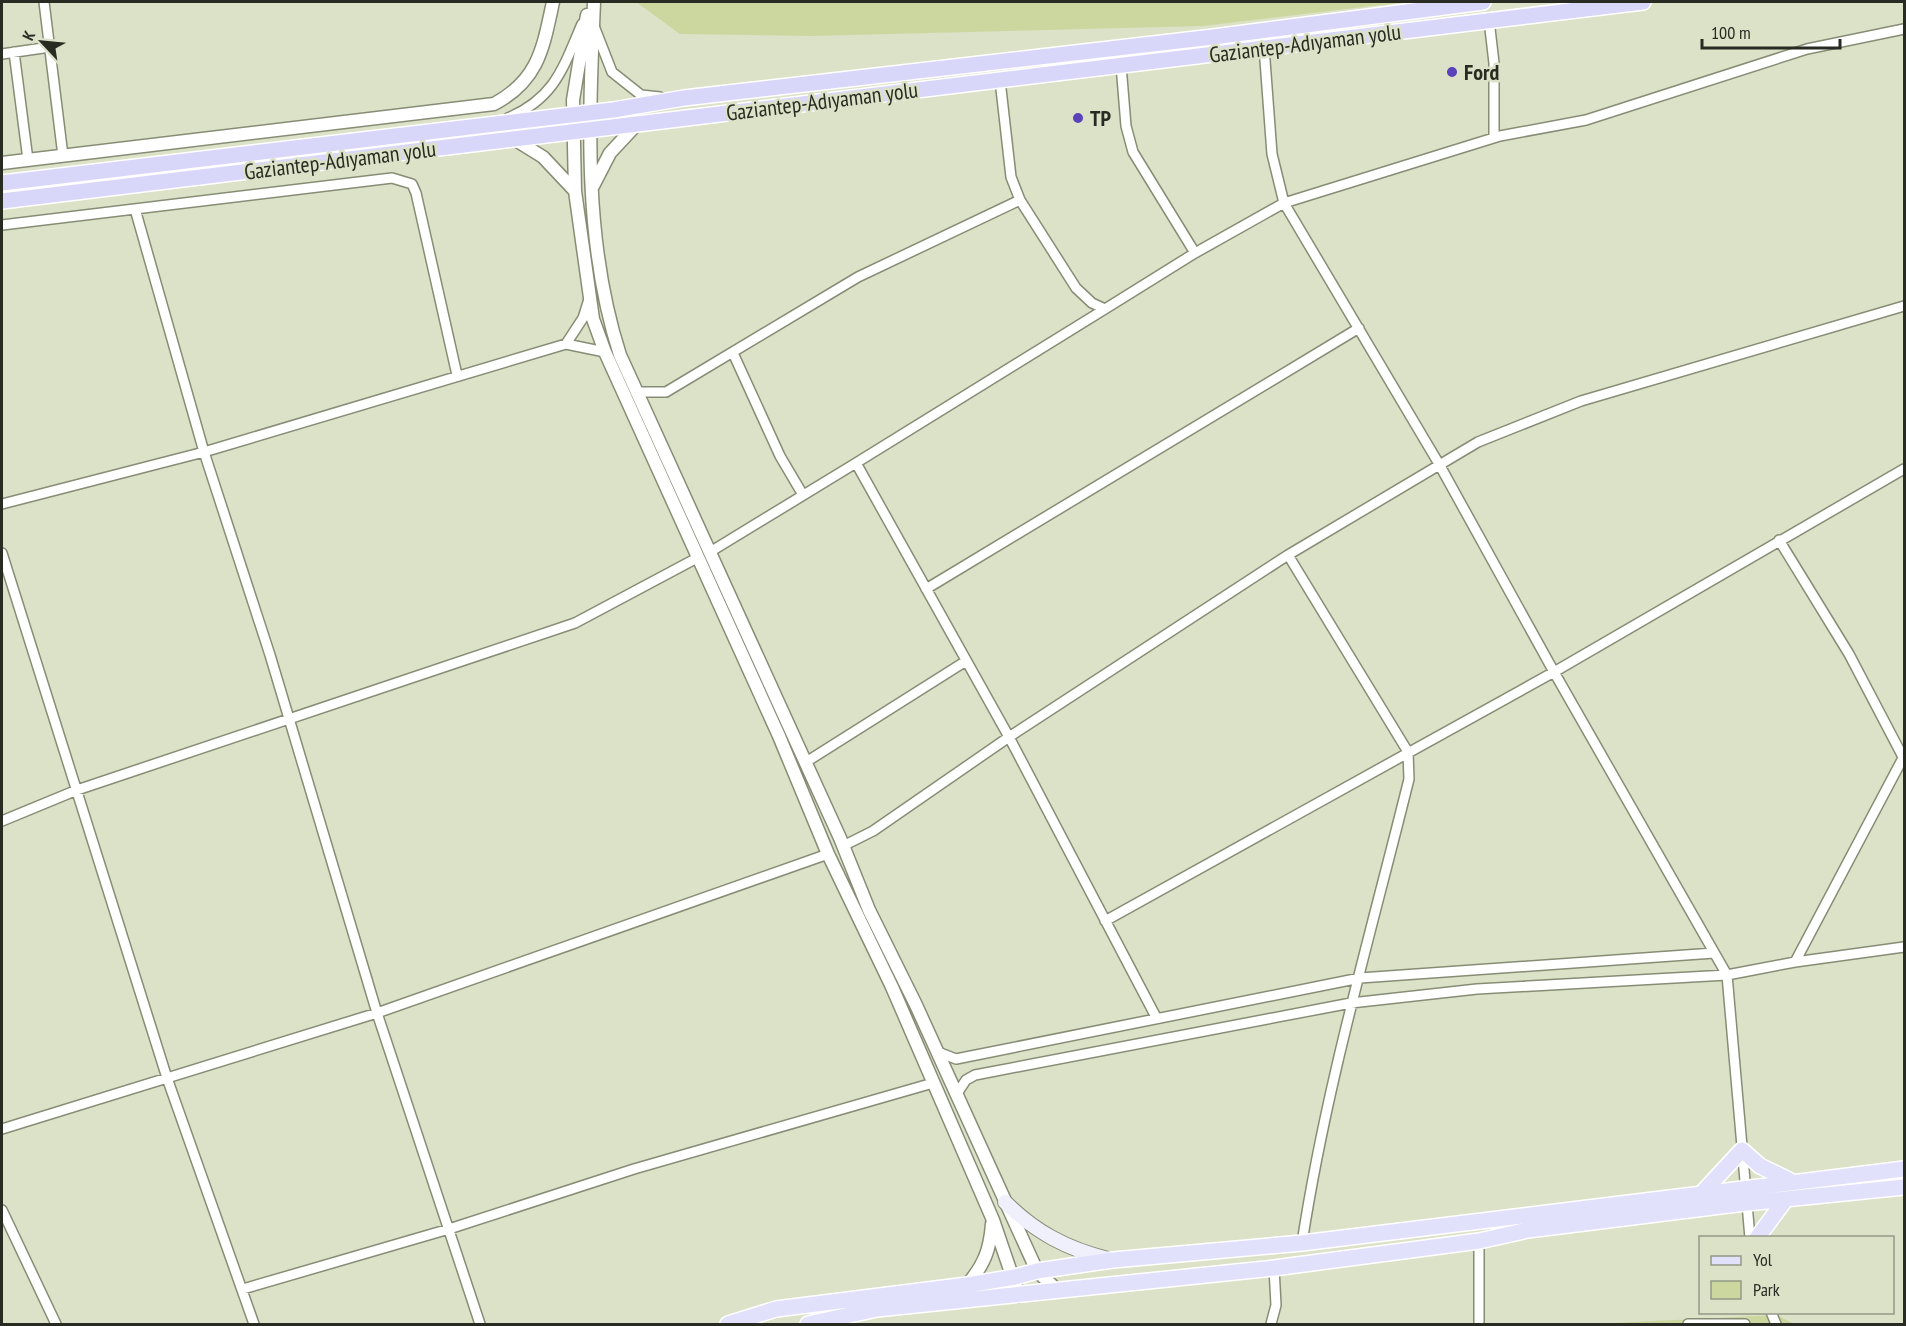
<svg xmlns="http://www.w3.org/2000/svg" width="1906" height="1326" font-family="'PT Sans Narrow',sans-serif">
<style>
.green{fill:#cbd79f}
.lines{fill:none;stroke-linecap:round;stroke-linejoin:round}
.minor-casing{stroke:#878d75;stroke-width:12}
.tertiary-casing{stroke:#878d75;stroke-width:15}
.secondary-casing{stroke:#878d75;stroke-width:16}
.primary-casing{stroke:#fff;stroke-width:18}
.trunk-casing{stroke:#fff;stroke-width:18}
.minor{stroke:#fff;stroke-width:9}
.tertiary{stroke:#fff;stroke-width:12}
.secondary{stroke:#f0f0fd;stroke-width:14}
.primary{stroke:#e2e1fb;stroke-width:15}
.trunk{stroke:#d8d7fa;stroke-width:15}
.poi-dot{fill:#5942ba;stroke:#dbe2c8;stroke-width:2}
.labels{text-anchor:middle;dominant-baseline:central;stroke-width:5;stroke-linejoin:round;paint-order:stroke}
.street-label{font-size:22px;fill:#282b21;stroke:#dbe2c8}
.poi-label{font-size:22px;font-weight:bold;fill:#282b21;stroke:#dbe2c8;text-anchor:start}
</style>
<rect width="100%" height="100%" fill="#dbe2c8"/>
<path class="green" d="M636,2H1406L1203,26L812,36L680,34Z
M1777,1315L1794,1324H1593Z"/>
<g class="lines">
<g class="minor-casing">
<path id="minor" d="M44,2L63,156
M1489,20L1494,63V137
M594,26L612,72L641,95L660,97
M1264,47L1272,154L1284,203L1439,464L1554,672L1727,975L1750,1238
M14,52L28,160
M2,54L50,47
M1121,65L1126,126L1133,152L1195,253
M1000,80L1011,177L1020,200L1076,288L1092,303L1105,309L1195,253L1284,203L1500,136L1586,120L1807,49L1904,29
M508,118C555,98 563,68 582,24
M135,209L204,452L270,655L377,1013L480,1324
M2,225L392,178L412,184L416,193L457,375
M1105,309L856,463L1009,737L1156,1017
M566,344L583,318L589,299
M733,353L780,456L803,495
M638,392H666L858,277L1020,200
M2,504L204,452L566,344L605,352
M1779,540L1849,654L1904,759
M710,552L856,463
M2,553L167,1078L254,1324
M1288,555L1408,752L1409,779C1371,933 1326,1086 1302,1243
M926,589L1359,328
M806,762L966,661
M2,821L77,790L575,623L697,558
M843,846L873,831L1009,737L1288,555L1478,442L1581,401L1904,306
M1105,921L1554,672L1904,469
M1795,962L1904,756
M938,1052L956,1059L1360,978L1714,953
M956,1095L966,1080L975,1075L1351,1003L1477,989L1727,975L1795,962L1904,947
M2,1129L377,1013L828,854
M2,1210L56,1324
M243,1289L449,1229L634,1169L933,1083
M1771,1312L1776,1324
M1271,1324L1276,1305L1274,1268
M1479,1324V1241
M1688,1324H1745"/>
</g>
<g class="tertiary-casing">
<path id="tertiary" d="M594,2C589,120 583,241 620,355L840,838L869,910L916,1005L1037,1271L1058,1291
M587,15L573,100L575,191L593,319L605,352L779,736L828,854L892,987L993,1220L1019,1296
M514,139L543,157L575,191
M2,163L494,104C539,80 543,48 553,2
M593,186L610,153L638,123
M967,1285C984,1265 990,1250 992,1224"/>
</g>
<g class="secondary-casing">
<path id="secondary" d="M1005,1202C1035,1232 1067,1249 1108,1259"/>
</g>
<g class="primary-casing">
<path id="primary" d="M1702,1193L1742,1150L1760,1166L1789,1180
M1757,1238L1786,1199
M728,1324L776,1309L967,1285L1015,1277L1037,1271L1113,1260L1302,1243L1904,1169
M808,1324L877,1309L1274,1268L1479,1241L1528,1230L1737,1204L1904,1187"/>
</g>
<g class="trunk-casing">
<path id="trunk" d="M2,183L613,110L684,98L1213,37L1483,2
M2,201L1643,2"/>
</g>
<use href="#minor" class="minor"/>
<use href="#tertiary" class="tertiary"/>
<use href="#secondary" class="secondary"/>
<use href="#primary" class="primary"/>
<use href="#trunk" class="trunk"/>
</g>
<g class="poi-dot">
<circle cx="1452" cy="72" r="6"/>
<circle cx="1078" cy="118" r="6"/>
</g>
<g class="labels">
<g class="street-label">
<text transform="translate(1305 43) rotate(-7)">Gaziantep-Adıyaman yolu</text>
<text transform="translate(822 101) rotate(-7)">Gaziantep-Adıyaman yolu</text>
<text transform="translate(340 160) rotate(-7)">Gaziantep-Adıyaman yolu</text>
</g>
<g class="poi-label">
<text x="1464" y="72">Ford</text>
<text x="1090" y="118">TP</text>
</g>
</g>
<rect width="1906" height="1326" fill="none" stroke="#282b21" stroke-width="6"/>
<rect x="1699" y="1236" width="195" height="78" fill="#dbe2c8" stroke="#939985" stroke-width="1.5"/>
<rect x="1711" y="1256" width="30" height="9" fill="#e2e1fb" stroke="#939985" stroke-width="1.5"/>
<text x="1753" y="1266" font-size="18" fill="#282b21">Yol</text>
<rect x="1711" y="1281" width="30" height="18" fill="#cbd79f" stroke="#939985" stroke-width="1.5"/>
<text x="1753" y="1296" font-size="18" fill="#282b21">Park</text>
<g transform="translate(42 42) rotate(296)" stroke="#dbe2c8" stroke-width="4.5" paint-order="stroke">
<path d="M0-4.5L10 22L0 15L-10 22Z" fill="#282b21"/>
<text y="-9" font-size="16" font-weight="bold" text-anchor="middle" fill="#282b21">K</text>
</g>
<path d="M1702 39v9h138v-9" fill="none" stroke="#282b21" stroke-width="3"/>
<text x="1711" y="39" font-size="18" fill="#282b21" stroke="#dbe2c8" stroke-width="4.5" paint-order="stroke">100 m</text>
</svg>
